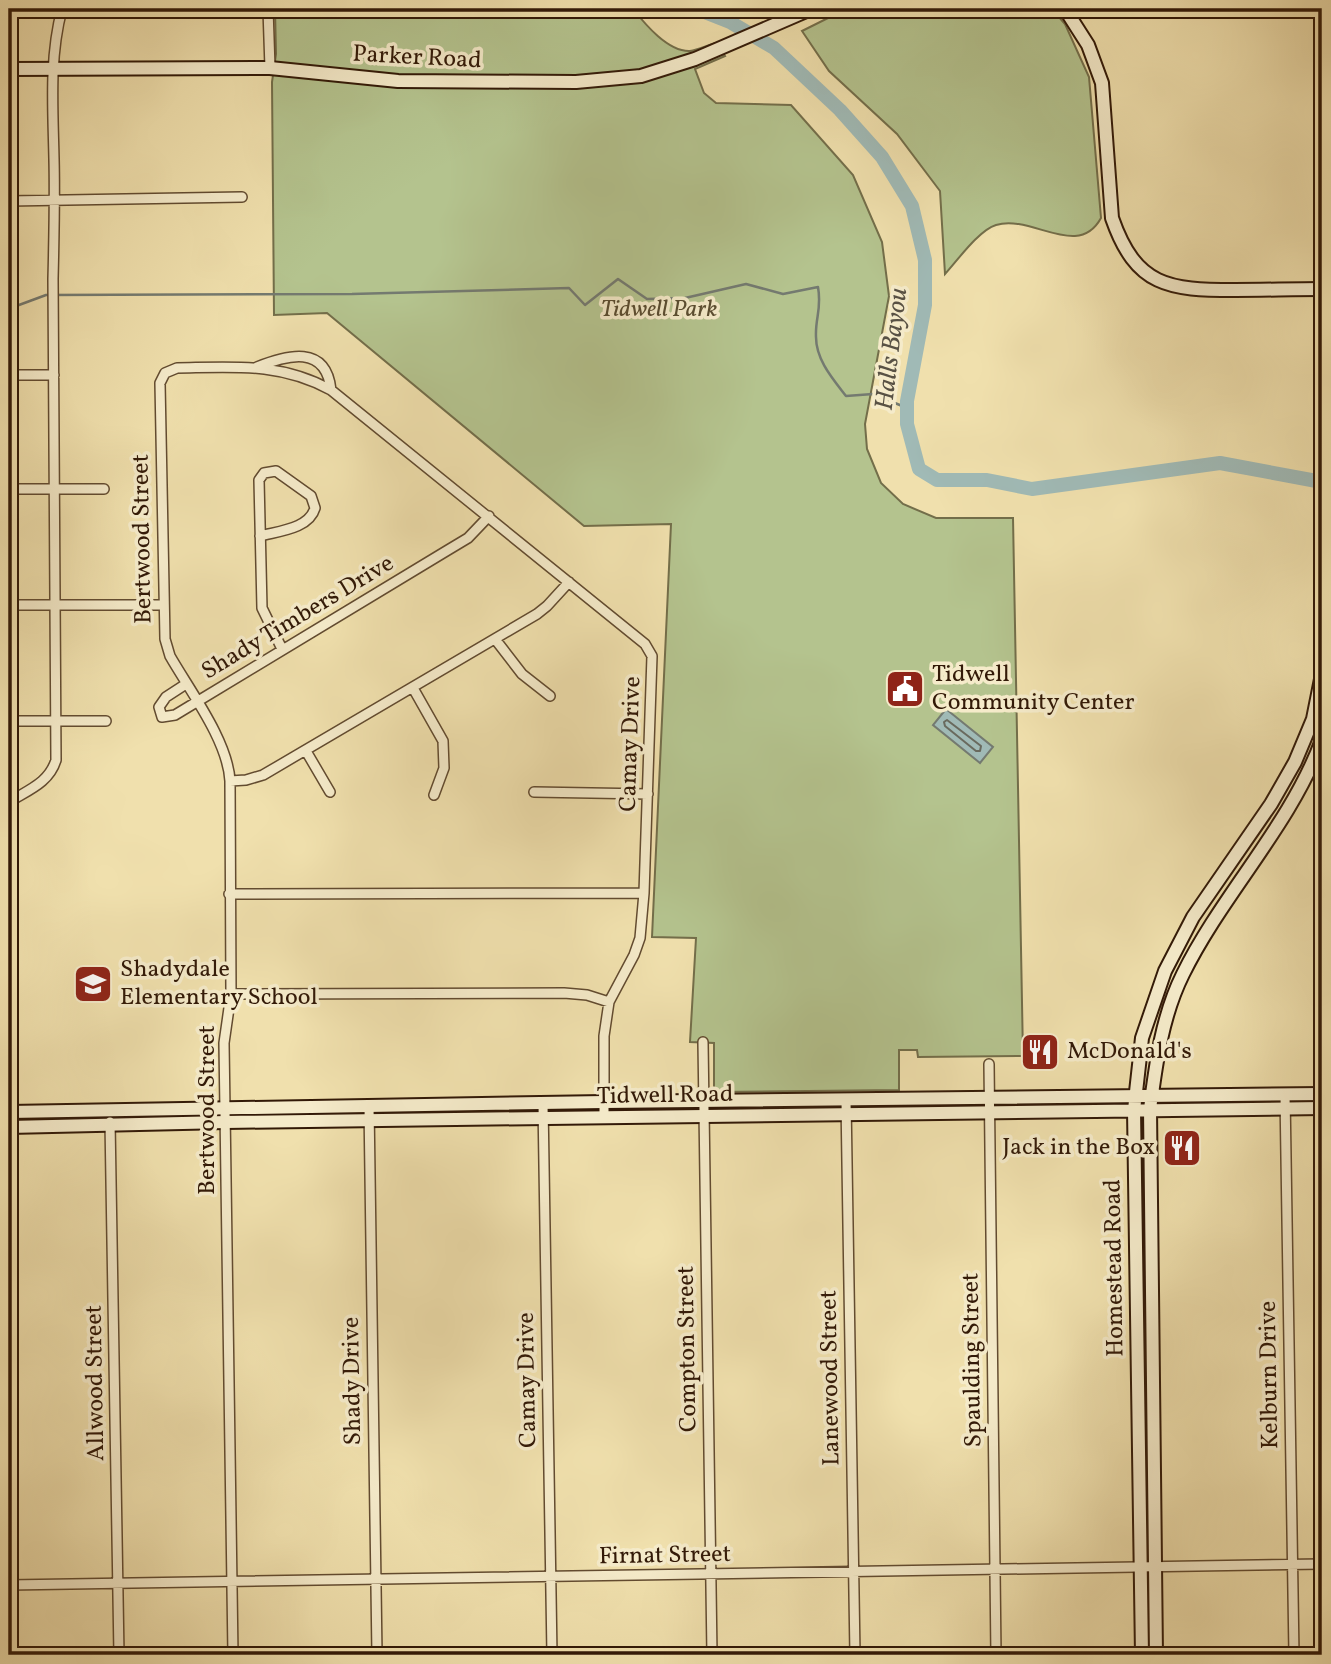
<svg xmlns="http://www.w3.org/2000/svg" width="1331" height="1664" font-family="Vollkorn,serif">
<style>
.green{fill:#b4c38e;stroke:#736e4a;stroke-width:2}
.water{fill:#a0bab6;stroke:#747a70;stroke-width:2}
.lines{fill:none;stroke-linecap:round;stroke-linejoin:round}
.shore{stroke:#696a5e;stroke-width:2}
.stream{stroke:#747a70;stroke-width:2.5}
.river{stroke:#a0bab6;stroke-width:14}
.street-casing{stroke:#624b30;stroke-width:12}
.secondary-casing{stroke:#321907;stroke-width:16}
.street{stroke:#f5ebca;stroke-width:9}
.secondary{stroke:#f5ebca;stroke-width:12}
.labels{text-anchor:middle;dominant-baseline:central;stroke-width:7;stroke-linejoin:round;paint-order:stroke}
.street-label{font-size:24px;fill:#321907;stroke:#f5ebca}
.park-label{font-size:24px;font-style:italic;fill:#594c30;stroke:#f5ebca}
.poi-label{font-size:24px;fill:#321907;stroke:#f5ebca;text-anchor:start}
.water-label{font-size:26px;font-style:italic;fill:#585144;stroke:#f5ebca}
</style>
<rect width="100%" height="100%" fill="#f0e0ad"/>
<filter id="stains"><feTurbulence type="fractalNoise" baseFrequency=".00286" numOctaves="4"/><feColorMatrix values="0 0 0 0 .2 0 0 0 0 .09 0 0 0 0 .02 0 0 0 .5 -.17"/></filter>
<radialGradient id="worn" r=".72"><stop offset=".6" stop-color="#630" stop-opacity="0"/><stop offset="1" stop-color="#630" stop-opacity=".3"/></radialGradient>
<path class="green" d="M275,9H633C645,24 668,52 690,51C698,50 708,45 716,43L725,56L695,69L704,93L716,103L791,105L853,175L882,242L889,296L865,424L867,449L881,483L903,504L936,518H1013L1023,1056L918,1057L917,1050H899V1090L714,1092V1043L690,1042L696,938L652,937L671,524L584,526L327,313L274,315L272,82L276,54Z
M846,9H1052L1065,24L1089,77L1101,218C1078,260 1032,214 996,225C979,230 957,261 945,274L940,191L897,134L829,71L802,31Z"/>
<path class="water" d="M946,709L993,747L980,763L933,725Z"/>
<g class="lines">
<path class="shore" d="M947,720L981,746L980,751H976L945,726L944,722Z"/>
<path class="stream" d="M9,301L19,305L46,295L352,294L569,288L585,305L618,279L647,299L685,298L746,284L783,294L818,287C822,309 815,318 816,337C816,360 833,379 846,396L873,394L907,408"/>
<path class="river" d="M697,9L730,22L774,48L840,110L882,157L912,206L925,260V305L907,401V424L919,469L937,480H987L1032,489L1220,463L1322,482"/>
<g class="street-casing">
<path id="street" d="M268,9L270,68
M9,201L242,197
M257,367C287,355 326,344 331,390
M9,375H54
M9,489H104
M260,536C278,531 309,529 315,508L311,496L276,471L264,473L259,480L262,608L282,649
M9,605H163
M495,639L522,674L550,696
M186,684L166,697L159,707L162,717L175,715L448,550L468,538L489,516
M413,688L443,741L444,768L434,795
M9,721H106
M306,751L330,792
M230,781L246,780L263,775L537,614L547,606L569,582
M534,792L648,794
M9,802C28,790 49,783 56,760L53,279C54,239 55,199 54,159C53,109 49,58 62,9
M229,894L644,893
M231,994L564,993L587,995L609,1002
M703,1042L712,1655
M989,1064L996,1655
M1285,1095L1294,1655
M846,1101L855,1655
M543,1104L552,1655
M369,1106L377,1655
M110,1122L119,1655
M9,1585L1322,1564
M9,1650V1655
M233,1655L224,1043L231,994L230,781C228,741 190,691 170,656L165,639L160,383L165,373L177,368C233,367 280,362 331,390L645,644L652,656L644,893L640,938L634,955L609,1002L604,1036V1118"/>
</g>
<g class="secondary-casing">
<path id="secondary" d="M1065,9L1088,45L1102,83L1112,218C1136,287 1169,290 1235,290C1264,290 1293,289 1322,289
M9,69L270,68L398,81L576,82L641,76L695,59L811,9
M9,1112L604,1102L1322,1094
M9,1127L226,1122L1322,1108
M1142,1655L1134,1110L1142,1038L1165,971L1193,917L1271,804L1295,762L1313,719L1322,674
M1156,1655L1150,1109C1156,1063 1162,1016 1183,974C1223,893 1290,826 1322,740"/>
</g>
<use href="#street" class="street"/>
<use href="#secondary" class="secondary"/>
</g>
<defs>
<g id="civic-square" transform="scale(2.0125)"><rect x="-9" y="-9" width="18" height="18" rx="4" fill="#8f2418" stroke="#f5ebca"/><path d="M-.6-6.5H3V-4.5H.6V-3L4-1V1h2V6H-6V1h2V-1L-.6-3ZM-1.2 2.5V6h2.4V2.5Z" fill="#fff"/></g>
<g id="school-square" transform="scale(2.0125)"><rect x="-9" y="-9" width="18" height="18" rx="4" fill="#8f2418" stroke="#f5ebca"/><path d="M0-5L7-2L0 1L-7-2ZM-4 1L0 2.5L4 1V4Q0 6-4 4Z" fill="#fff"/></g>
<g id="restaurant-square" transform="scale(2.0125)"><rect x="-9" y="-9" width="18" height="18" rx="4" fill="#8f2418" stroke="#f5ebca"/><path d="M-5-6h1v4h1v-4h1v4h1v-4h1v5L-1.5 .5V6h-2V.5L-5-1ZM5-6V6H3V1.5H1.5Q1.5-4 5-6Z" fill="#fff"/></g>
</defs>
<g fill-rule="evenodd">
<use href="#civic-square" x="905" y="689"/>
<use href="#school-square" x="93" y="984"/>
<use href="#restaurant-square" x="1040" y="1052"/>
<use href="#restaurant-square" x="1182" y="1148"/>
</g>
<g class="labels">
<g class="street-label">
<text transform="translate(417 58) rotate(3)">Parker Road</text>
<text transform="translate(143 539) rotate(-91)">Bertwood Street</text>
<text transform="translate(298 618) rotate(-31)">Shady Timbers Drive</text>
<text transform="translate(631 744) rotate(-88)">Camay Drive</text>
<text transform="translate(665 1096) rotate(-1)">Tidwell Road</text>
<text transform="translate(208 1110) rotate(-90)">Bertwood Street</text>
<text transform="translate(1115 1268) rotate(-91)">Homestead Road</text>
<text transform="translate(688 1349) rotate(-91)">Compton Street</text>
<text transform="translate(973 1360) rotate(-91)">Spaulding Street</text>
<text transform="translate(1270 1375) rotate(-91)">Kelburn Drive</text>
<text transform="translate(831 1378) rotate(-91)">Lanewood Street</text>
<text transform="translate(528 1380) rotate(-91)">Camay Drive</text>
<text transform="translate(353 1381) rotate(-91)">Shady Drive</text>
<text transform="translate(96 1383) rotate(-91)">Allwood Street</text>
<text transform="translate(665 1556) rotate(-1)">Firnat Street</text>
</g>
<g class="park-label">
<text x="659" y="310">Tidwell Park</text>
</g>
<g class="poi-label">
<text x="932" y="675">Tidwell<tspan x="932" dy="28">Community Center</tspan></text>
<text x="120" y="970">Shadydale<tspan x="120" dy="28">Elementary School</tspan></text>
<text x="1067" y="1052">McDonald's</text>
<text x="1155" y="1148" text-anchor="end">Jack in the Box</text>
</g>
<g class="water-label">
<text transform="translate(892 349) rotate(-83)">Halls Bayou</text>
</g>
</g>
<rect width="1331" height="1664" fill="none" stroke="#f0e0ad" stroke-width="35"/>
<rect x="10" y="10" width="1310" height="1643" fill="none" stroke="#321907" stroke-width="3.5"/>
<rect x="18" y="18" width="1296" height="1629" fill="none" stroke="#321907" stroke-width="2"/>
<rect width="100%" height="100%" filter="url(#stains)"/>
<rect width="100%" height="100%" fill="url(#worn)"/>
</svg>
